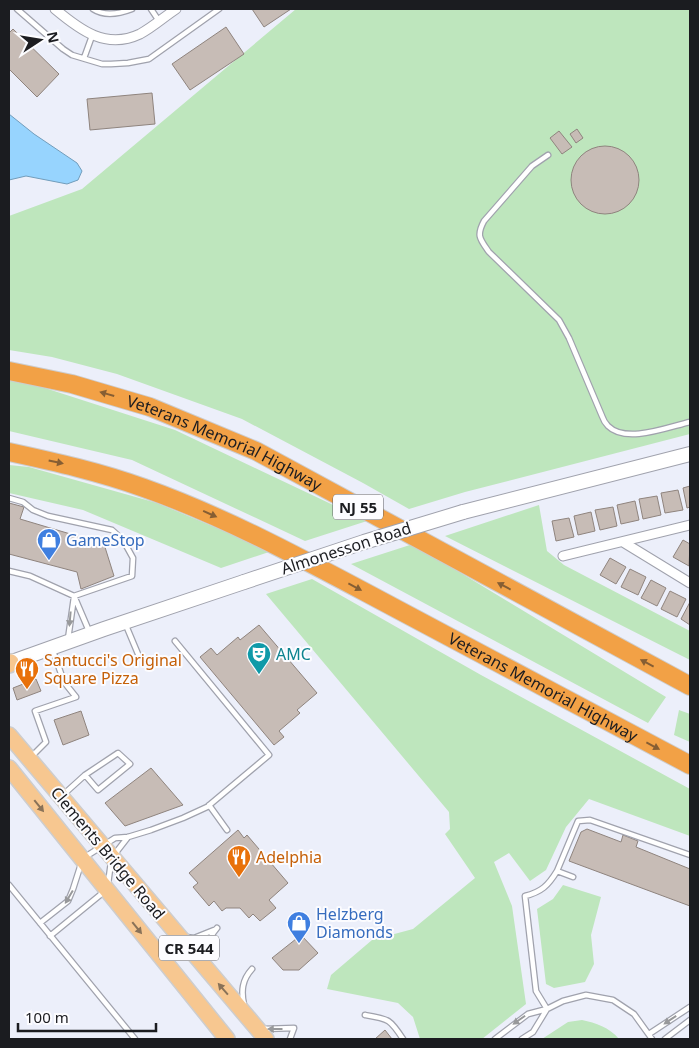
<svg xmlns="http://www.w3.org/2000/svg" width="699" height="1048" font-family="'Noto Sans',sans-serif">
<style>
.green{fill:#bee6bd}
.water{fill:#97d4fe;stroke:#729dbb}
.building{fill:#c7bcb6;stroke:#8f847e}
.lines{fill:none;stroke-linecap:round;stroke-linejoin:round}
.service-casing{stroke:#a0a2ad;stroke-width:7}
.minor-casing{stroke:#a0a2ad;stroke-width:11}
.secondary-casing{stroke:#a0a2ad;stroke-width:16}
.primary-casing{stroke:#cdcdce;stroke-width:18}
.motorway-casing{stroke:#cdcdce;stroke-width:20}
.service{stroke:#fff;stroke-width:4.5}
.minor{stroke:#fff;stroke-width:9}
.secondary{stroke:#fff;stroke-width:14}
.primary{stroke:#f7c790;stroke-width:15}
.motorway{stroke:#f2a146;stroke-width:18}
.secondary-bridge-casing{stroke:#a0a2ad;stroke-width:16;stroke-linecap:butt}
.secondary-bridge{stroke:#fff;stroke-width:14}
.oneway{fill:#865e33}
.oneway2{fill:#98999b}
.oneway3{fill:#897258}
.labels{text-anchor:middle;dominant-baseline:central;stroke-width:4;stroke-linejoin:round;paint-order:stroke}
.shield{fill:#fcfcff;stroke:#5e5f63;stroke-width:1}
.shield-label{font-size:15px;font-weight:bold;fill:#1b1c20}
.street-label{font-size:16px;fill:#1b1c20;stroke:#fcfcff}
.shop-label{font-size:16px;fill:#366cbe;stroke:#fcfcff;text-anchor:start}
.culture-label{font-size:16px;fill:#0d838f;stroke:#fcfcff;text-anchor:start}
.food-label{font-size:16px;fill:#c56008;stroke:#fcfcff;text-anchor:start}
</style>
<rect width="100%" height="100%" fill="#eceffa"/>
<path class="green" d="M296,9H690V434L465,492L409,509L363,483L242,419L117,374L52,357L9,350V216L82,189Z
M9,379H17L175,430L367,521L305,541L132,460L9,431Z
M9,465L29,467L157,503L272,551L221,568L83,510L9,493Z
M539,505L547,551L564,565L690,631V660L445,536Z
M413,544L666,697L648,723L351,564Z
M312,579L481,675L690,789V836L589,799L566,827L546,870L530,881L509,853L494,862L512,906L526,1004L482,1039H420L413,1017L398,1003L327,989L331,975L372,940L413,929L475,878L445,834L450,829L449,812L266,594Z
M679,710L690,714V742L674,735Z
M563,885L601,897L591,935L594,964L585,982L554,988L546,984L537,909L553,899Z
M582,1020C596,1023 609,1027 619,1039H542L568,1022Z"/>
<path class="water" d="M9,114L34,134L77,163L82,171L78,180L67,184L26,176L9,180Z"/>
<path class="building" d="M252,9H291L264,27Z
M226,27L244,54L190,90L172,64Z
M13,29L59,74L37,97L9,69V33Z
M152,93L155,124L90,130L87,99Z
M577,129L583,138L576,143L570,134Z
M559,131L572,147L562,154L550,138Z
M571 180a34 34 0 1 1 68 0a34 34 0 1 1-68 0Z
M690,486V507L687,508L683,488Z
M678,490L683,510L665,513L661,493Z
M657,496L661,515L643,519L639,499Z
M635,501L639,520L621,524L617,505Z
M9,503L24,507L20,519L104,544L114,576L81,589L77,572L9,554Z
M613,507L617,526L600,530L595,510Z
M591,512L595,531L578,535L574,516Z
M569,518L574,537L556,541L552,521Z
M683,540L690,544L689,566L673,557Z
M610,558L626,567L616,584L600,575Z
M630,569L646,577L638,595L621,587Z
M651,580L666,588L657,606L641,598Z
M670,591L686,599L677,617L661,609Z
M690,602V625L681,619Z
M259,625L317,693L297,710L300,713L279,731L284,737L274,745L200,657L211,648L217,655L238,637L240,640Z
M36,679L41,691L17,700L13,688Z
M81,711L89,735L63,745L54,720Z
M151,768L183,805L125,826L105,803Z
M587,829L621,842L623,835L638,841L636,847L690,869V906L569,861L581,832Z
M238,830L244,838L247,835L288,883L269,900L276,908L260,921L253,914L249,918L240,908H226L222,911L214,901L209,906L193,887L198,883L189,873Z
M301,935L318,953L299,970H283L272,958Z
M385,1030L392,1039H375Z"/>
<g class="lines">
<g class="service-casing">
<path id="service" d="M17,9L63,49L72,55L102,64H111L128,63L149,59L219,9
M93,9C105,17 119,14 132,9
M151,9L159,21
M84,58L92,36
M548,155L532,166L484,221C476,236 480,239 489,252L559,320L569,338L602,416C603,419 605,423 608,426C626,444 668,427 690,422
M9,498L23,502L33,510L48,516L112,530L123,540L133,558L132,576L74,596
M9,571L30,576L74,596L89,631
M125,623L138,654
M68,639L74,597
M30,758L46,742L35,711L76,697L64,682L53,651
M64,794L85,775L118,753L130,764L98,790L85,775
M209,805L227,830
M114,855L128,837
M85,857L115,838L128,837L151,830L183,818L207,807L269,755L175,641
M557,871L578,821L590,820L690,855
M108,884L111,862
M9,885L135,1039
M40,923L68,901L73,889L81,864
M50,936L105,891
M186,937L194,938L214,930
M207,963C206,947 207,940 217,928
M244,1005C241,991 242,980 252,969
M547,1009L536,991L525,896C541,892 548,886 557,871L573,877
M365,1015C389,1019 390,1019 403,1039
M263,1029L294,1028L290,1039
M649,1034L690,1007
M495,1039L528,1014L547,1009L563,1001L586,995L613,1000L634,1014L652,1039
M522,1039L533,1032L547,1009
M665,1039L690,1020"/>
</g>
<g class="minor-casing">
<path id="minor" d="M55,9C80,30 106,50 140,34C153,27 164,17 176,9
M623,542L690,583
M563,556L690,525"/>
</g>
<g class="secondary-casing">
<path id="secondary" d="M463,512L690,454
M9,663L104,629L244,582"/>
</g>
<g class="primary-casing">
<path id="primary" d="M9,665L11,662
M9,735L266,1039
M9,768L227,1039"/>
</g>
<g class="motorway-casing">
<g id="motorway">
<path id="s1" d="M9,371L72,384L150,407L256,451L690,686"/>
<path id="s2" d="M9,452C55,462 100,472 144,488C231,519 312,564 393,607C492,659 591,713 690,765"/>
</g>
</g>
<use href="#service" class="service"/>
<use href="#minor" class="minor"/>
<use href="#secondary" class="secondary"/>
<use href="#primary" class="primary"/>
<use href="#motorway" class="motorway"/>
<g class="secondary-bridge-casing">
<path id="secondary-bridge" d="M244,582L364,542L463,512"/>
</g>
<use href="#secondary-bridge" class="secondary-bridge"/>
</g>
<defs><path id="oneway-solid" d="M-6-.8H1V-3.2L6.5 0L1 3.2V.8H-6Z" transform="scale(1.25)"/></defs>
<g class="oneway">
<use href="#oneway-solid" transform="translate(107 394) rotate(-164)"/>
<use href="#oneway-solid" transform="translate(56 462) rotate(12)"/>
<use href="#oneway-solid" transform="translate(210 514) rotate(24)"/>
<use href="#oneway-solid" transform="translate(504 586) rotate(-152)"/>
<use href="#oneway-solid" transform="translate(355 587) rotate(28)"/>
<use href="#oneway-solid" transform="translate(647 663) rotate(-152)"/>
<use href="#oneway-solid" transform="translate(653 746) rotate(28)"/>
</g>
<g class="oneway2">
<use href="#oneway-solid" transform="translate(70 619) rotate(95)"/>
<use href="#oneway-solid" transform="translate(69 897) rotate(121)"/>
<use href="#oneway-solid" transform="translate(519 1020) rotate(145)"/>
<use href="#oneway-solid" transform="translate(670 1020) rotate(146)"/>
<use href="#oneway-solid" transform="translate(275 1029) rotate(180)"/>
</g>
<g class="oneway3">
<use href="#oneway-solid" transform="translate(39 806) rotate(51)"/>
<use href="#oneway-solid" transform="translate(137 928) rotate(51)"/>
<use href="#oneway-solid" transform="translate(223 989) rotate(-131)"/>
</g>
<defs>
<g id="shop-pin" transform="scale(1.25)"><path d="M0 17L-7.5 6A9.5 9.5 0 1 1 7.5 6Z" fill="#3f7fe0" stroke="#fcfcff"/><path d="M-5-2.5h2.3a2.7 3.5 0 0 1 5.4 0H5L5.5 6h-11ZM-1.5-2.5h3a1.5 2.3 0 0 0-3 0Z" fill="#fff"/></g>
<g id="theatre-pin" transform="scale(1.25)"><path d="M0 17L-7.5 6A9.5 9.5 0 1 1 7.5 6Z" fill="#0f9aa8" stroke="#fcfcff"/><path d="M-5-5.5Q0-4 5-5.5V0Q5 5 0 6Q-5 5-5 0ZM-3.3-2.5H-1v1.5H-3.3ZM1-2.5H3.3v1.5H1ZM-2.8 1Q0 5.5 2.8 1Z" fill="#fff"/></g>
<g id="restaurant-pin" transform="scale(1.25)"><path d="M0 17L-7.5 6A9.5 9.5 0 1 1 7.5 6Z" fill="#e8710a" stroke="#fcfcff"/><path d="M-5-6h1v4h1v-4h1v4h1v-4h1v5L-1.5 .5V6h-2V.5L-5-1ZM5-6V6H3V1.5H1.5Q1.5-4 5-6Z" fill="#fff"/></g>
</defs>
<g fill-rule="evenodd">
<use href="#shop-pin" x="49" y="540"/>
<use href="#theatre-pin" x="259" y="654"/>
<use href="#restaurant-pin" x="27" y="669"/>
<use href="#restaurant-pin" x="239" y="857"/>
<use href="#shop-pin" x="299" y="923"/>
</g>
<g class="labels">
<g class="shield">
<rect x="333" y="494.5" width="50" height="25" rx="4"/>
<rect x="159" y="935.5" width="60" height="25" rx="4"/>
</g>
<g class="shield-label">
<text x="358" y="507">NJ 55</text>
<text x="189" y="948">CR 544</text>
</g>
<g class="street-label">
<text stroke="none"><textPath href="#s1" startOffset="228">Veterans Memorial Highway</textPath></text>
<text transform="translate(346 548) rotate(-18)">Almonesson Road</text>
<text stroke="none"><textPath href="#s2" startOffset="586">Veterans Memorial Highway</textPath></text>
<text transform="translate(108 853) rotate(50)">Clements Bridge Road</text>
</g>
<g class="shop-label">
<text x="66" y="540">GameStop</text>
<text x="316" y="914">Helzberg<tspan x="316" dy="18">Diamonds</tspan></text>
</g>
<g class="culture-label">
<text x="276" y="654">AMC</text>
</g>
<g class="food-label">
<text x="44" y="660">Santucci's Original<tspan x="44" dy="18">Square Pizza</tspan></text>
<text x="256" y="857">Adelphia</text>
</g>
</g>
<rect width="699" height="1048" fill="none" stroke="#1b1c20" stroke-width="20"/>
<g transform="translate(40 40) rotate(78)" stroke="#fcfcff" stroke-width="4" paint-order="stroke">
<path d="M0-4L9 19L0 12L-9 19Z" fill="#1b1c20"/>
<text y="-8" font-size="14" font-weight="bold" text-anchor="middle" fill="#1b1c20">N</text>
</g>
<path d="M18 1023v8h138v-8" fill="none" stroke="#1b1c20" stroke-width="2.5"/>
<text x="25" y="1023" font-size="15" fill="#1b1c20" stroke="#fcfcff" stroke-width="4" paint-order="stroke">100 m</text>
</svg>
